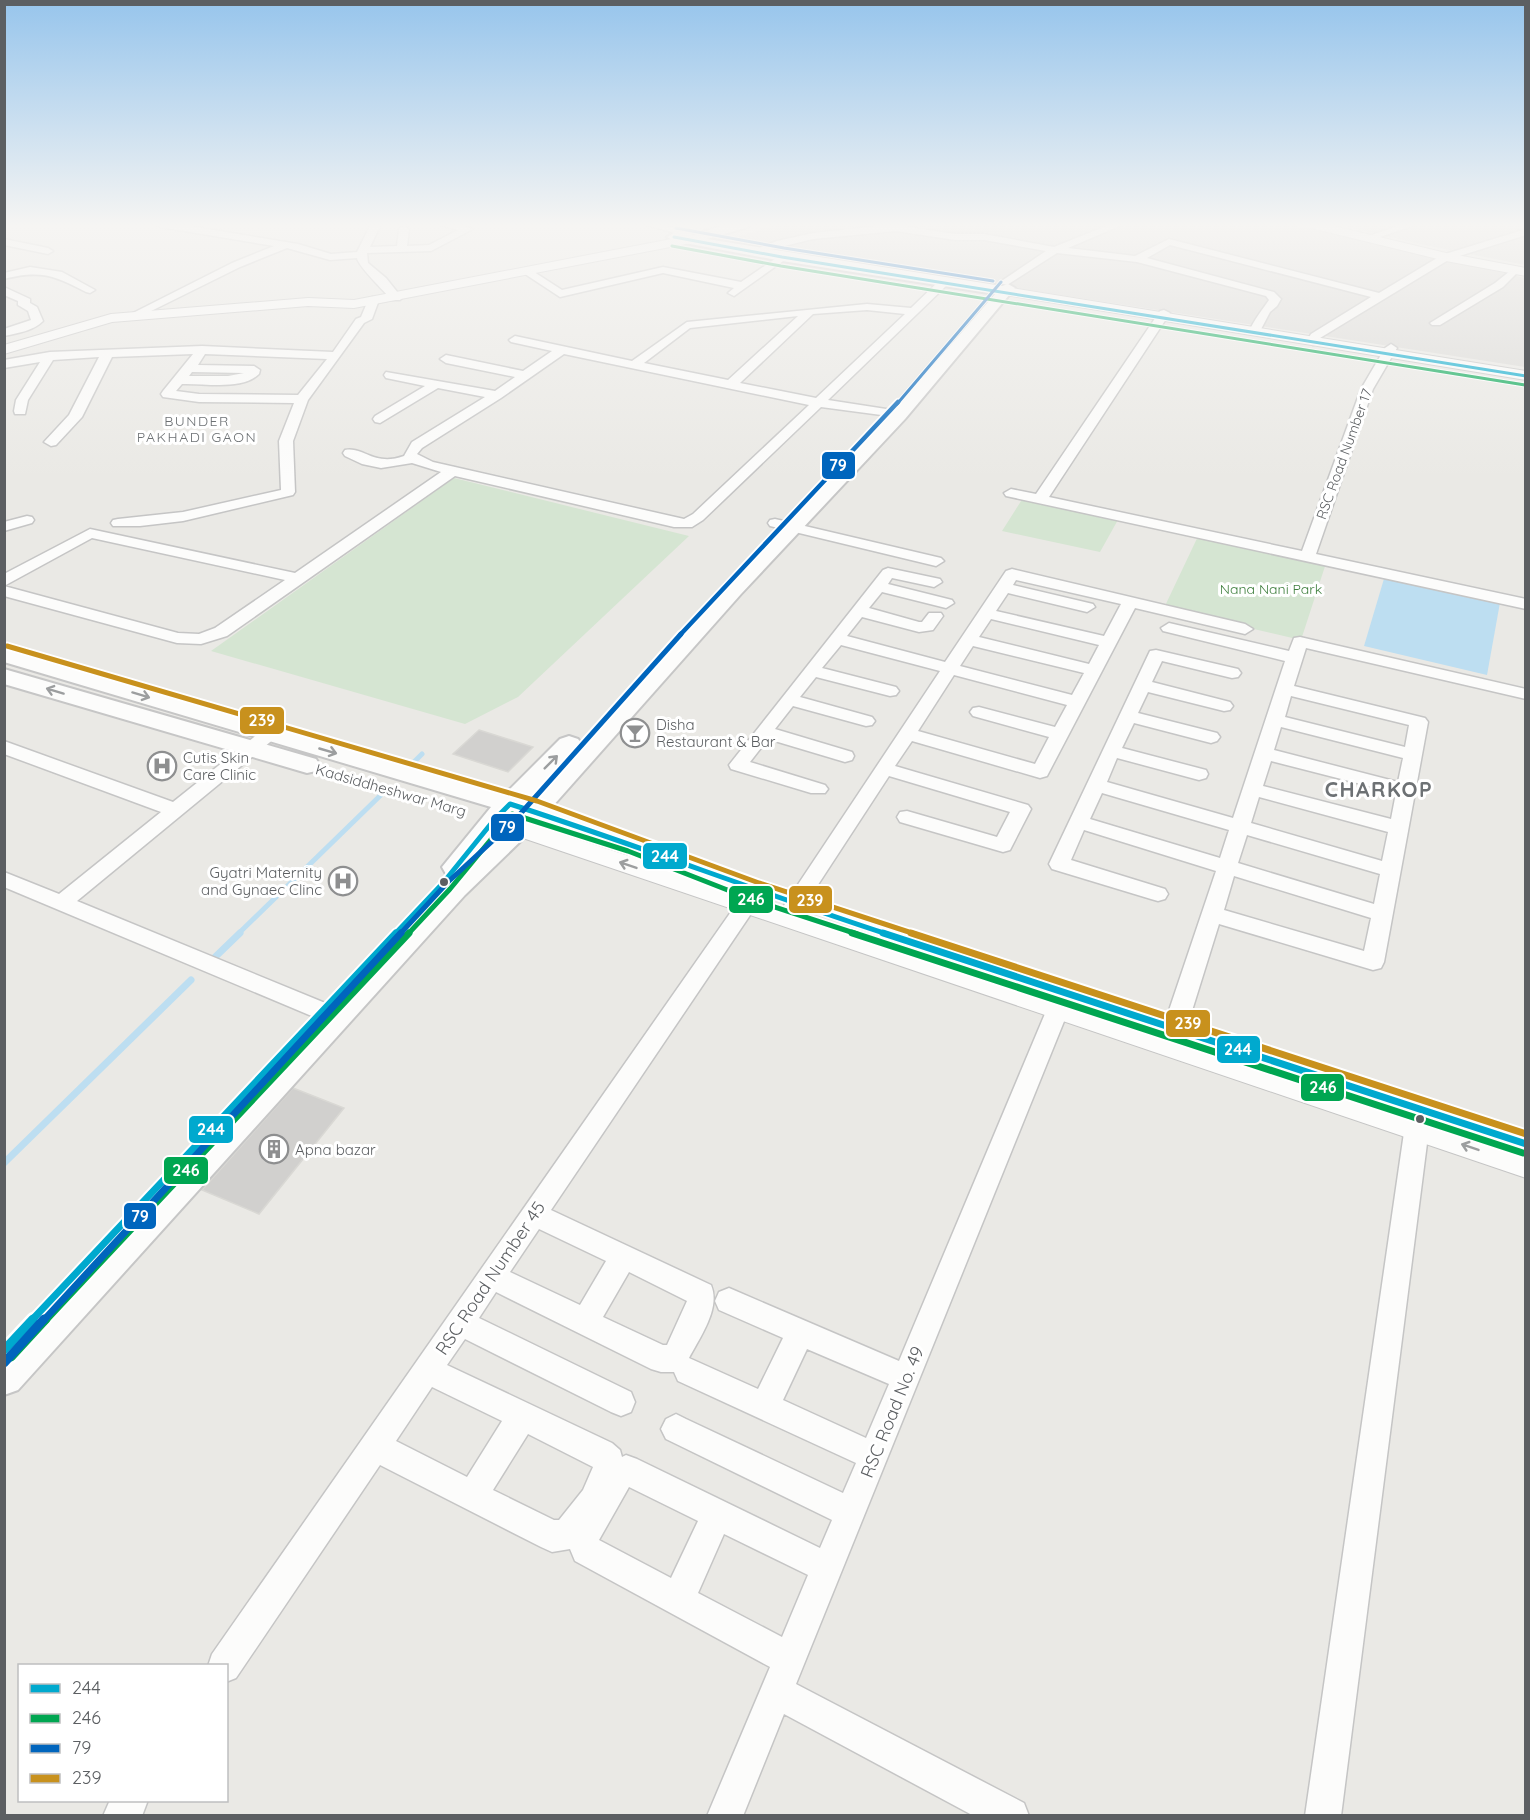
<svg xmlns="http://www.w3.org/2000/svg" width="1530" height="1820" font-family="Quicksand,sans-serif">
<style>
.industrial{fill:#dbdad7}
.green{fill:#d5e5d2}
.water{fill:#bddef1}
.lines{fill:none;stroke-linecap:round;stroke-linejoin:round}
.stream-far1{stroke:#bddef1;stroke-width:5}
.stream{stroke:#bddef1;stroke-width:7}
.building{fill:#d1d0ce;stroke:#d9d8d4;stroke-width:1.5}
.minor-casing{stroke:#c5c5c5;stroke-width:3}
.tertiary-casing{stroke:#c5c5c5;stroke-width:2}
.secondary-casing{stroke:#c6c6c6;stroke-width:4}
.minor{fill:#fcfcfb;fill-rule:evenodd}
.tertiary{fill:#fcfcfb;fill-rule:evenodd}
.secondary{fill:#fcfcfb;fill-rule:evenodd}
.bus-1-far3-casing{stroke:#fff;stroke-width:5}
.bus-1-far2-casing{stroke:#fff;stroke-width:9}
.bus-1-far1-casing{stroke:#fff;stroke-width:11}
.bus-1-casing{stroke:#fff;stroke-width:14}
.bus-2-far3-casing{stroke:#fff;stroke-width:5}
.bus-2-far2-casing{stroke:#fff;stroke-width:9}
.bus-2-far1-casing{stroke:#fff;stroke-width:11}
.bus-2-casing{stroke:#fff;stroke-width:14}
.bus-3-far4-casing{stroke:#fff;stroke-width:5}
.bus-3-far3-casing{stroke:#fff;stroke-width:8}
.bus-3-far2-casing{stroke:#fff;stroke-width:9}
.bus-3-far1-casing{stroke:#fff;stroke-width:11}
.bus-3-casing{stroke:#fff;stroke-width:14}
.bus-4-far1-casing{stroke:#fff;stroke-width:9}
.bus-4-casing{stroke:#fff;stroke-width:11}
.bus-1-far3{stroke:#00a9ce;stroke-width:3}
.bus-1-far2{stroke:#00a9ce;stroke-width:5}
.bus-1-far1{stroke:#00a9ce;stroke-width:7}
.bus-1{stroke:#00a9ce;stroke-width:9}
.bus-2-far3{stroke:#00a651;stroke-width:3}
.bus-2-far2{stroke:#00a651;stroke-width:5}
.bus-2-far1{stroke:#00a651;stroke-width:7}
.bus-2{stroke:#00a651;stroke-width:9}
.bus-3-far4{stroke:#0065bd;stroke-width:3}
.bus-3-far3{stroke:#0065bd;stroke-width:4.5}
.bus-3-far2{stroke:#0065bd;stroke-width:5}
.bus-3-far1{stroke:#0065bd;stroke-width:7}
.bus-3{stroke:#0065bd;stroke-width:9}
.bus-4-far1{stroke:#c8911d;stroke-width:5}
.bus-4{stroke:#c8911d;stroke-width:7}
.oneway{stroke:#9c9e9f}
.bus-dot{fill:#5c5f62;stroke:#fff;stroke-width:2}
.labels{text-anchor:middle;dominant-baseline:central;stroke-width:6;stroke-linejoin:round;paint-order:stroke}
.far-neighbourhood-label{font-size:14px;letter-spacing:1.5px;fill:#6d7174;stroke:#fff}
.far-street-label{font-size:14px;fill:#5c5f62;stroke:#fff}
.far-park-label{font-size:14px;fill:#3f7f3e;stroke:#fff}
.poi-label{font-size:15px;fill:#5c5f62;stroke:#fff;text-anchor:start}
.street-label{font-size:15px;fill:#5c5f62;stroke:#fff}
.near-street-label{font-size:18px;fill:#5c5f62;stroke:#fff}
.district-label{font-size:21px;font-weight:bold;letter-spacing:1.5px;fill:#6d7174;stroke:#fff}
.line-badge{stroke:#fff;stroke-width:2}
.badge-label{font-size:16px;text-anchor:middle;font-weight:bold;fill:#fff}
</style>
<rect width="100%" height="100%" fill="#eae9e5"/>
<path class="industrial" d="M777,224H1290L1525,278V367L738,245L731,239Z
M1336,224H1525V265L1420,244Z"/>
<path class="green" d="M454,478L689,536L518,697L465,724L211,651Z
M1023,498L1119,518L1100,552L1002,531Z
M1201,530L1328,557L1301,640L1164,608Z"/>
<path class="water" d="M1386,572L1501,597L1487,675L1364,646Z"/>
<g class="lines">
<path class="stream-far1" d="M406,770L422,754
M238,934L385,791"/>
<path class="stream" d="M212,960L240,933
M4,1163L191,980"/>
</g>
<path class="building" d="M479,730L533,747L508,772L453,754Z
M293,1088L344,1108L259,1214L202,1190Z"/>
<g class="lines">
<g class="minor-casing">
<path id="minor" d="M155,224H177L298,244L331,254L357,252L371,224H381L370,247L397,246L399,229L404,226L409,229L407,246L429,245L458,230L437,224H457L473,229L431,251L367,253L368,263L386,278L402,298L400,300H392C384,291 358,266 357,258L330,260L287,248L240,267L135,319L131,318V314L232,263L274,246L160,227Z
M644,224H660L693,234L688,237Z
M898,224H911L908,227L955,234H984L1054,247L1111,224H1124L1068,248L1135,256L1169,239L1379,293L1442,255L1526,229V235L1450,259L1320,338L1317,344L1313,345L1307,341L1311,334L1371,297L1170,245L1147,258L1274,292L1281,299L1277,306L1270,312L1259,333L1255,334L1249,331C1255,319 1262,310 1269,300L1266,296L1137,262L1057,253L1007,285L1003,284V280L1046,251L984,240H955L896,231L813,239L764,251L759,248L777,241L813,233Z
M1403,224H1418L1377,238L1372,235Z
M4,239L48,248L53,251L48,254L4,245Z
M782,254L787,257L786,259L734,296L728,293L734,288L663,273L560,297L522,272L527,269L531,270L562,290L663,267L741,282Z
M30,267L62,272L95,290L90,293L86,292C54,275 40,270 4,279V273Z
M1515,267L1520,270L1503,287L1440,325H1432L1430,323L1495,283Z
M944,279L948,280V284L828,400L899,411L905,415L904,418L821,407L703,520L692,527H674L455,476L227,636L201,644L177,643L4,596V586L178,633L199,634L215,628L285,580L92,538L4,586V574L90,529L295,573L441,472L412,463L381,468L362,464L345,456L343,453L345,450C363,446 374,467 404,456L412,442L485,397L438,388L380,423L375,422L373,419L375,416L425,386L386,378L384,375L386,372L495,391L515,377L446,363L440,359L446,355L523,371L552,351L511,342L509,340L515,336L632,361L687,322L867,304L911,308L940,280ZM867,310L905,314L816,398L740,383L813,314ZM798,316L728,380L644,363L690,328ZM564,354L809,405L693,514L684,519L433,462L417,454L422,448L501,398Z
M4,287L30,299V303L37,307L43,321C33,331 18,333 4,336V329L31,320L28,311L18,305V301L4,295Z
M373,297L379,300L372,319L364,323L308,400L293,441L295,492L293,495L183,521L140,526H113L111,523L113,520L118,519L183,512L281,490L279,441L294,403L199,402L163,397L161,394L163,391L193,354L112,357L82,417L56,445L51,446L44,442L69,415L99,357L53,360L28,400L25,414H15L14,411L16,400L40,362L4,368V360L50,352L202,346L333,352L356,319L361,317L369,298ZM205,354L327,359L298,395L199,394L176,391L182,384C204,383 242,391 259,374L260,370L254,366L198,365ZM192,372L244,373L228,376H189Z
M1164,310L1170,313L1049,497L1302,551L1361,389L1385,348L1391,344L1397,348L1373,389L1316,554L1526,599V609L1006,496L1004,493L1011,489L1036,494L1160,311Z
M27,516L32,517L34,520L32,523L4,531V522Z
M775,519L941,558L944,561L936,566L770,526L768,523L770,520Z
M888,568L940,579L942,582L934,587L892,578L888,584L952,600L954,603L946,608L882,592L869,608L919,622H922L929,613H941L943,616L933,630L919,632L862,617L847,636L945,662L1006,571L1012,569L1245,624L1253,629L1245,634L1135,608L1047,776L1040,778L912,741L895,766L1028,805L1031,809L1010,850L1003,852L900,822L897,817L900,812L907,811L997,837L1010,812L889,776L793,923L786,926L779,923L775,918L779,913L940,671L841,645L822,668L896,687L899,691L896,695L890,696L816,677L800,697L872,717L875,721L872,725L866,726L793,706L775,729L852,752L854,756L852,760L845,762L768,739L750,762L825,785L828,789L825,793H811L731,769L729,765L883,570ZM1016,580L1121,604L1104,636L996,611L1008,593L1087,612L1095,607L1093,604L1013,585ZM991,619L1099,645L1089,664L979,637ZM973,646L1084,673L1072,695L960,666ZM954,675L1067,705L1055,727L979,707L973,708L970,712L973,716L1049,737L1035,764L918,731Z
M1169,623L1289,651L1294,638L1300,637L1526,689V699L1306,648L1294,686L1425,718L1428,722L1384,962L1381,968L1373,970L1219,924L1181,1046L1177,1052L1169,1055L1161,1052L1157,1046L1216,871L1084,830L1071,860L1165,889L1168,894L1165,899L1158,901L1151,899L1052,869L1049,864L1150,651L1156,650L1238,669L1241,673L1238,677L1232,678L1162,661L1152,682L1230,702L1233,706L1230,710L1224,711L1148,692L1138,713L1217,733L1220,737L1217,741L1211,743L1134,723L1122,748L1206,770L1208,774L1206,778L1199,780L1117,758L1107,782L1233,818L1285,661L1163,631L1161,628ZM1291,696L1409,725L1405,747L1285,717ZM1281,727L1403,758L1398,782L1274,750ZM1271,761L1396,793L1391,819L1263,786ZM1102,793L1229,830L1220,858L1090,819ZM1259,797L1388,832L1382,861L1251,823ZM1247,835L1380,874L1374,904L1238,863ZM1234,876L1371,918L1364,951L1224,910Z
M269,728L275,730L278,734L275,738L77,901L330,1005L333,1011L330,1017L322,1020L314,1017L4,887V872L59,894L161,812L4,754V741L173,802L263,730Z
M756,884L763,886L766,891L763,896L551,1210L711,1285C721,1308 700,1337 689,1358L758,1389L783,1338L719,1310L715,1301L719,1292L729,1288L899,1361L1047,1009L1050,1003L1058,1000L1066,1003L1069,1009L796,1684L1024,1803L1029,1816H974L784,1714L743,1816H707L770,1667L575,1561L570,1549L552,1552L541,1547L380,1465L236,1678L226,1682V1666H208L212,1654L749,886ZM539,1229L606,1261L580,1305L510,1272ZM629,1272L687,1301L667,1345H663L603,1317ZM496,1292L651,1369L661,1372H674L678,1381L856,1463L843,1493L686,1419L676,1414L666,1419L661,1429L666,1439L832,1520L820,1548L637,1459L626,1455L622,1457L620,1450L612,1443L447,1365L465,1339L611,1412L621,1416L631,1412L635,1402L631,1392L479,1318ZM807,1349L889,1384L866,1438L783,1400ZM432,1387L502,1421L467,1477L396,1441ZM528,1434L593,1467L583,1490L559,1520H554L493,1490ZM629,1487L698,1521L671,1578L599,1540ZM724,1534L808,1575L782,1637L698,1593Z
M1419,1102L1428,1105L1431,1112L1341,1816H1305L1407,1112L1410,1105Z
M110,1800H148L142,1816H103Z"/>
</g>
<g class="tertiary-casing">
<path id="tertiary" d="M1305,224H1325L1446,253L1526,268V276L1446,261L1307,227Z
M687,236L691,237L693,240L691,243L354,308L308,306L112,322L4,354V345L111,314L308,298L354,300Z
M1005,287L1526,371V380L1000,294L998,291Z
M534,802L640,837L757,882L761,888L757,894L750,896L1045,993L1043,990L1047,983L1057,980L1526,1131V1178L511,834L507,828L511,822L519,820L708,882L622,849L526,815L522,810L526,805Z"/>
</g>
<g class="secondary-casing">
<path id="secondary" d="M729,224H750L748,227L707,239L1002,286L1008,284L1015,288L905,419L741,594L528,834L465,895L18,1390L4,1395V1349L452,875L446,874L442,867L491,807L4,662V648L505,794L560,739L569,736L578,739L581,743L725,584L893,411L995,294L782,261L674,241L667,237L674,233L689,236ZM515,814H516L500,831Z
M4,669L316,759L320,765L316,771L307,773L4,684Z"/>
</g>
<use href="#minor" class="minor"/>
<use href="#tertiary" class="tertiary"/>
<use href="#secondary" class="secondary"/>
<g class="bus-1-far3-casing">
<path id="bus-1-far3" d="M674,237L782,257L1526,376"/>
</g>
<g class="bus-1-far2-casing">
<path id="bus-1-far2" d="M395,934L443,883L494,820L510,804C637,845 761,893 887,934"/>
</g>
<g class="bus-1-far1-casing">
<path id="bus-1-far1" d="M883,933L1526,1144
M31,1321L396,933"/>
</g>
<g class="bus-1-casing">
<path id="bus-1" d="M4,1350L33,1319"/>
</g>
<g class="bus-2-far3-casing">
<path id="bus-2-far3" d="M672,246L781,266L1525,385"/>
</g>
<g class="bus-2-far2-casing">
<path id="bus-2-far2" d="M408,934L450,889L512,814L628,851L753,900L857,934"/>
</g>
<g class="bus-2-far1-casing">
<path id="bus-2-far1" d="M852,933L1523,1153
M45,1321L409,933"/>
</g>
<g class="bus-2-casing">
<path id="bus-2" d="M11,1357L46,1319"/>
</g>
<g class="bus-3-far4-casing">
<path id="bus-3-far4" d="M676,228L784,248L993,281
M897,404L1001,282"/>
</g>
<g class="bus-3-far3-casing">
<path id="bus-3-far3" d="M680,635L898,402"/>
</g>
<g class="bus-3-far2-casing">
<path id="bus-3-far2" d="M400,934L448,882L513,822L681,634"/>
</g>
<g class="bus-3-far1-casing">
<path id="bus-3-far1" d="M43,1321L401,933"/>
</g>
<g class="bus-3-casing">
<path id="bus-3" d="M4,1363L44,1319"/>
</g>
<g class="bus-4-far1-casing">
<path id="bus-4-far1" d="M7,646L537,801L759,883L915,934"/>
</g>
<g class="bus-4-casing">
<path id="bus-4" d="M911,933L1526,1134"/>
</g>
<use href="#bus-1-far3" class="bus-1-far3"/>
<use href="#bus-1-far2" class="bus-1-far2"/>
<use href="#bus-1-far1" class="bus-1-far1"/>
<use href="#bus-1" class="bus-1"/>
<use href="#bus-2-far3" class="bus-2-far3"/>
<use href="#bus-2-far2" class="bus-2-far2"/>
<use href="#bus-2-far1" class="bus-2-far1"/>
<use href="#bus-2" class="bus-2"/>
<use href="#bus-3-far4" class="bus-3-far4"/>
<use href="#bus-3-far3" class="bus-3-far3"/>
<use href="#bus-3-far2" class="bus-3-far2"/>
<use href="#bus-3-far1" class="bus-3-far1"/>
<use href="#bus-3" class="bus-3"/>
<use href="#bus-4-far1" class="bus-4-far1"/>
<use href="#bus-4" class="bus-4"/>
</g>
<defs><path id="oneway-shaft" d="M-6 0H5M1.5-3L5.5 0L1.5 3" fill="none" stroke-width="1.6" stroke-linecap="round" stroke-linejoin="round" transform="scale(1.5)"/></defs>
<g class="oneway">
<use href="#oneway-shaft" transform="translate(55 691) rotate(-163)"/>
<use href="#oneway-shaft" transform="translate(141 695) rotate(17)"/>
<use href="#oneway-shaft" transform="translate(328 751) rotate(16)"/>
<use href="#oneway-shaft" transform="translate(551 762) rotate(-45)"/>
<use href="#oneway-shaft" transform="translate(628 865) rotate(-161)"/>
<use href="#oneway-shaft" transform="translate(1470 1147) rotate(-161)"/>
</g>
<linearGradient id="sky" x2="0" y2="1"><stop stop-color="#97c5ec"/><stop offset="0.47" stop-color="#f6f5f3"/><stop offset="1" stop-color="#f6f5f3" stop-opacity="0"/></linearGradient>
<rect width="1530" height="479" fill="url(#sky)"/>
<defs>
<g id="bar-ring" transform="scale(1.5)"><circle r="9.5" fill="#fff" stroke="#8e8f90" stroke-width="1.5"/><path d="M-6-5H6L.8 .8V4.5H3.5V6h-7V4.5H-.8V.8Z" fill="#8e8f90"/></g>
<g id="hospital-ring" transform="scale(1.5)"><circle r="9.5" fill="#fff" stroke="#8e8f90" stroke-width="1.5"/><path d="M-5-5h3v3.5h4V-5h3V5h-3V1.5h-4V5h-3Z" fill="#8e8f90"/></g>
<g id="building-ring" transform="scale(1.5)"><circle r="9.5" fill="#fff" stroke="#8e8f90" stroke-width="1.5"/><path d="M-4-6H4V6H1V3H-1V6H-4ZM-2.5-4.3h1.7v1.8h-1.7ZM.8-4.3h1.7v1.8H.8ZM-2.5-1h1.7V.8h-1.7ZM.8-1h1.7V.8H.8Z" fill="#8e8f90"/></g>
</defs>
<g fill-rule="evenodd">
<use href="#bar-ring" x="635" y="733"/>
<use href="#hospital-ring" x="162" y="766"/>
<use href="#hospital-ring" x="343" y="881"/>
<use href="#building-ring" x="274" y="1149"/>
</g>
<g class="bus-dot">
<circle cx="444" cy="882" r="5"/>
<circle cx="1420" cy="1119" r="5"/>
</g>
<g class="labels">
<g class="far-neighbourhood-label">
<text x="197" y="421">BUNDER<tspan x="197" dy="16">PAKHADI GAON</tspan></text>
</g>
<g class="far-street-label">
<text transform="translate(1344 454) rotate(-70)">RSC Road Number 17</text>
</g>
<g class="far-park-label">
<text x="1271" y="589">Nana Nani Park</text>
</g>
<g class="poi-label">
<text x="656" y="724">Disha<tspan x="656" dy="17">Restaurant &amp; Bar</tspan></text>
<text x="183" y="757">Cutis Skin<tspan x="183" dy="17">Care Clinic</tspan></text>
<text x="322" y="872" text-anchor="end">Gyatri Maternity<tspan x="322" dy="17">and Gynaec Clinc</tspan></text>
<text x="295" y="1149">Apna bazar</text>
</g>
<g class="street-label">
<text transform="translate(391 790) rotate(16)">Kadsiddheshwar Marg</text>
</g>
<g class="near-street-label">
<text transform="translate(490 1278) rotate(-56)">RSC Road Number 45</text>
<text transform="translate(892 1412) rotate(-68)">RSC Road No. 49</text>
</g>
<g class="district-label">
<text x="1379" y="789">CHARKOP</text>
</g>
</g>
<g class="line-badge">
<rect x="821" y="451" width="35" height="29" rx="6" fill="#0065bd"/>
<rect x="239" y="706" width="46" height="29" rx="6" fill="#c8911d"/>
<rect x="490" y="813" width="35" height="29" rx="6" fill="#0065bd"/>
<rect x="642" y="842" width="46" height="28" rx="6" fill="#00a9ce"/>
<rect x="728" y="885" width="46" height="29" rx="6" fill="#00a651"/>
<rect x="788" y="885" width="45" height="29" rx="6" fill="#c8911d"/>
<rect x="1165" y="1009" width="46" height="29" rx="6" fill="#c8911d"/>
<rect x="1216" y="1035" width="45" height="29" rx="6" fill="#00a9ce"/>
<rect x="1300" y="1073" width="45" height="29" rx="6" fill="#00a651"/>
<rect x="188" y="1115" width="46" height="29" rx="6" fill="#00a9ce"/>
<rect x="163" y="1156" width="46" height="29" rx="6" fill="#00a651"/>
<rect x="123" y="1202" width="34" height="28" rx="6" fill="#0065bd"/>
</g>
<g class="badge-label">
<text x="838" y="471">79</text>
<text x="262" y="726">239</text>
<text x="507" y="833">79</text>
<text x="665" y="862">244</text>
<text x="751" y="905">246</text>
<text x="810" y="906">239</text>
<text x="1188" y="1029">239</text>
<text x="1238" y="1055">244</text>
<text x="1323" y="1093">246</text>
<text x="211" y="1135">244</text>
<text x="186" y="1176">246</text>
<text x="140" y="1222">79</text>
</g>
<rect width="1530" height="1820" fill="none" stroke="#5c5f62" stroke-width="12"/>
<rect x="18" y="1664" width="210" height="138" fill="#ffffff" stroke="#bebfc0" stroke-width="1.5"/>
<rect x="30" y="1684" width="30" height="9" fill="#00a9ce" stroke="#bebfc0" stroke-width="1.5"/>
<text x="72" y="1694" font-size="18" fill="#5c5f62">244</text>
<rect x="30" y="1714" width="30" height="9" fill="#00a651" stroke="#bebfc0" stroke-width="1.5"/>
<text x="72" y="1724" font-size="18" fill="#5c5f62">246</text>
<rect x="30" y="1744" width="30" height="9" fill="#0065bd" stroke="#bebfc0" stroke-width="1.5"/>
<text x="72" y="1754" font-size="18" fill="#5c5f62">79</text>
<rect x="30" y="1774" width="30" height="9" fill="#c8911d" stroke="#bebfc0" stroke-width="1.5"/>
<text x="72" y="1784" font-size="18" fill="#5c5f62">239</text>
</svg>
